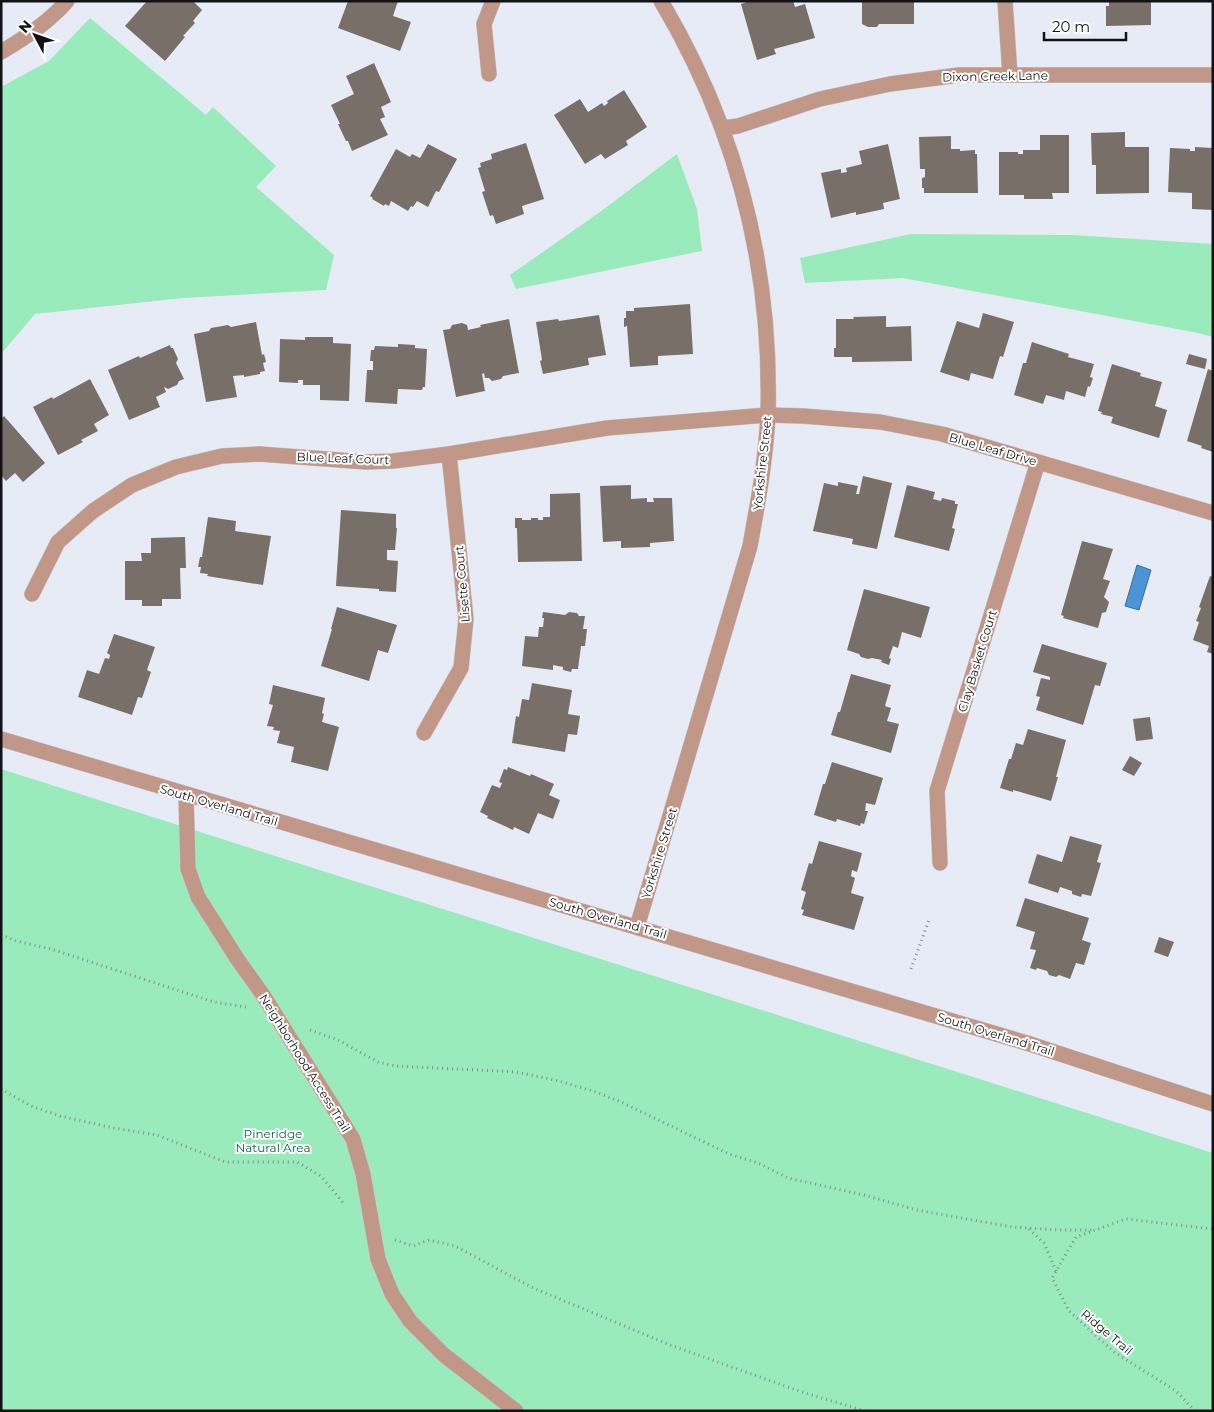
<svg xmlns="http://www.w3.org/2000/svg" width="1214" height="1412" font-family="Montserrat,sans-serif">
<style>
.green{fill:#99ebbc}
.water{fill:#4a95d7;stroke:#396e9d}
.building{fill:#787068}
.lines{fill:none;stroke-linecap:round;stroke-linejoin:round}
.minor-casing{stroke:#c5c8d2;stroke-width:16}
.path{stroke:#878a92;stroke-width:3;stroke-dasharray:1 4;stroke-linecap:butt}
.minor{stroke:#c19787;stroke-width:15}
.labels{text-anchor:middle;dominant-baseline:central;stroke-width:4;stroke-linejoin:round;paint-order:stroke}
.street-label{font-size:12px;fill:#101216;stroke:#fff}
.park-label{font-size:12px;fill:#115f3c;stroke:#fff}
</style>
<rect width="100%" height="100%" fill="#e7ebf6"/>
<path class="green" d="M90,18L206,115L213,107L276,166L256,187L334,255L326,290L183,298L35,314L1,354V87L49,61Z
M677,154L697,209L702,251L516,289L510,275L600,212Z
M911,234L1073,235L1213,244V337L1193,332L903,278L805,283L800,258Z
M1,769L1213,1153V1411H1Z"/>
<path class="water" d="M1137,565L1151,570L1139,610L1125,606Z"/>
<path class="building" d="M147,1H193L202,10L193,21L195,23L183,36L185,37L165,61L125,26Z
M348,1H398L393,16L411,22L400,51L338,28Z
M750,1H793L795,7L805,4L815,38L774,49L776,54L757,60L741,4Z
M862,1H914V24H879L877,27H868L862,24Z
M1109,1H1151V25L1106,26V6H1109Z
M374,63L391,102L381,107L385,117L380,119L388,135L352,151L348,141H346L338,124H340L331,105L354,94L346,76Z
M624,90L647,127L626,141L628,145L605,159L601,154L585,164L554,115L580,99L588,112L602,103L604,106L608,103L607,101Z
M1125,132V147H1149V193L1096,194V165H1092L1091,133Z
M1040,135H1069V193H1052L1053,199H1024V195H999V152H1018V154H1023V150H1040Z
M951,136V149H960V151L975,150V154H977L978,193H924V188H922V178L925,177V169H920L919,137Z
M526,143L544,199L522,206L524,214L496,224L493,215L490,216L482,192L485,191L478,168L481,167L480,163L492,159L491,154Z
M428,144L457,159L439,192L436,191L428,207L417,201L413,207L411,206L408,211L391,201L389,206L385,204L384,206L372,199L373,198L370,196L396,149L410,157L412,154L420,158Z
M888,144L900,199L883,203L884,209L856,215V212L831,218L821,173L841,169V173L847,172L846,168L862,164L859,151Z
M1195,147L1213,148V210L1192,209V193L1168,192L1170,148L1190,149V151H1195Z
M690,304L693,354L658,356V365L630,367L627,326L624,327V318H626V311H634V308Z
M983,313L1014,322L1003,357L1000,356L993,379L971,373L969,381L940,372L957,321L979,328Z
M599,315L606,355L588,358L589,365L543,374L540,361L542,360L536,322L558,319L559,321Z
M886,316V327L911,326L912,361L852,362V357H834V348H836V319H854L853,317Z
M509,319L519,373L503,376L501,379L492,381L489,378H485L484,373L482,374L485,391L456,397L443,330L450,329L452,325L462,323L467,325L468,330L481,327L480,325Z
M256,322L262,355L264,354L266,362L263,363L265,371L260,372V374L244,377V375L233,376L237,397L206,402L194,334L209,331L211,328L228,325L231,327Z
M305,337H333V343L351,344L349,401L320,400V385H303V380H298V383L279,382L280,339L305,340Z
M1032,342L1069,354L1068,357L1094,364L1090,377L1093,378L1090,387L1088,386L1085,397L1066,391L1064,400L1046,395L1043,404L1014,395L1023,363H1026Z
M398,344L415,345V348L427,349L425,387H423L422,390L398,389L397,404L365,402L367,370H373V361H370L371,350H374L375,346L398,347Z
M170,345L171,348H173L178,359L176,363L184,379L179,381L177,385L168,389L164,387L166,392L156,397L160,407L129,420L108,370L139,356L140,358Z
M1189,354L1207,359L1205,369L1186,364Z
M1112,364L1141,373L1140,376L1162,382L1155,406L1167,410L1159,438L1111,423L1113,417L1101,414L1102,412L1098,411Z
M1208,369L1213,371V452L1201,448L1202,446L1187,441Z
M90,379L109,415L94,424L98,431L81,440L83,442L58,455L33,407L52,397L53,399Z
M4,416L45,463L23,482L15,473L6,481L1,475V419Z
M863,476L892,483L877,549L852,544L853,539L813,531L824,483L838,486V482L858,486L856,494H859Z
M631,485V499L647,498V502H654L653,498H672L674,541L650,543V547L621,548V541L603,542L600,486Z
M907,485L935,492L933,499L941,501L942,498L955,501V504H958L952,528L955,529L949,551L894,537Z
M580,493L582,561L518,562L517,528H515V518H522V520H531V518H538V520H543V517H550V494Z
M341,510L396,514V528H397L395,550H387V560L398,561L396,592L379,591V589L336,586Z
M208,517L236,521L235,531L271,536L263,585L207,576L208,574L200,573L201,567H198L200,557H202Z
M185,537L186,568H180L181,599H162V606H142V600H125V561H142L141,553H151V538Z
M1082,541L1113,549L1103,579L1110,581L1104,597L1109,602L1106,612L1102,613L1098,628L1063,618L1064,616L1061,615Z
M1210,576L1213,577V654L1207,652L1209,646L1193,640L1199,622L1196,621L1201,608L1199,607Z
M864,589L930,607L921,638L902,632L898,648L893,646L889,658L891,659L889,665L881,662L882,660L872,658L868,659L861,657L859,654L847,650Z
M337,607L397,625L388,653L378,650L369,681L321,666L332,629H331Z
M543,612L565,615L569,612L577,613L579,616H585L583,629H587L585,646H581L578,669H572L571,672L563,670V667L553,665V670L522,666L525,636L538,637L539,627H543L544,618H542Z
M114,634L155,647L147,670L151,672L142,698L138,697L132,715L78,697L87,670L99,674L105,658L109,659L110,655L107,653Z
M1042,644L1107,663L1100,686L1095,685L1083,725L1036,710L1040,697L1036,696L1041,678L1050,680V677L1033,672Z
M851,674L891,685L885,706L891,708L887,721L899,724L891,753L831,735L838,712H840Z
M532,683L572,690L568,714L580,716L577,735L568,734L565,752L512,743L516,716L519,717L522,699L529,700Z
M273,685L325,698L322,713L324,714L322,722L339,727L328,771L291,762L294,747L277,743L280,731L273,730L274,727L267,726L273,705L269,704Z
M1150,717L1153,739L1136,741L1133,719Z
M1028,729L1066,740L1056,777H1058L1051,801L1013,790V792L1000,788L1009,759H1011L1016,743L1023,745Z
M1130,756L1142,763L1134,776L1122,770Z
M832,762L883,778L875,805L866,803L865,811H868L864,824L861,823L860,826L837,819L836,822L814,815L823,784H825Z
M508,767L530,776L531,774L554,784L549,795L560,800L553,819L538,813L529,834L514,827L513,830L487,818L488,816L480,812L492,785L500,788L502,783L499,782L504,769L507,770Z
M1070,836L1102,845L1097,862L1101,863L1091,896L1082,894L1081,897L1072,894V891L1060,887L1058,893L1028,883L1037,854L1062,862Z
M819,841L862,853L857,872L852,870L851,876L855,878L851,893L864,897L854,930L802,915L804,910L801,909L806,892L801,890L809,863L812,864Z
M1025,898L1089,918L1082,940L1091,943L1084,965L1076,963L1070,979L1059,975L1056,977L1049,975L1047,971L1037,968L1036,970L1030,968L1036,950L1030,949L1035,932L1016,926Z
M1159,937L1174,942L1168,957L1154,952Z"/>
<g class="lines">
<g class="minor-casing">
<path id="minor" d="M1005,1L1010,75
M1,52C25,38 49,22 67,1
M489,74L484,24L493,1
M723,128L738,126L820,99L890,84L959,75H1213
M32,594L58,542L93,511L132,485L176,467L222,456L259,454L366,462L393,461L449,454L607,428L768,415L803,416L880,422L942,434L1213,513
M424,733L461,668L466,619L449,454
M1,739L1030,1044L1213,1104
M186,795L188,869L198,897L238,960L263,995L353,1139L363,1174L378,1259L392,1294L410,1321L444,1355L516,1411
M940,863L937,791L1038,462
M637,927L750,546C758,502 766,459 768,414C772,266 737,129 661,1"/>
</g>
<path class="path" d="M1,935L16,941L51,949L214,1002L246,1007
M911,969L929,920
M310,1030L338,1040L378,1062L395,1066L516,1072L559,1081L596,1092L621,1102L729,1154L758,1163L788,1178L864,1195L917,1210L1012,1227L1059,1230H1095
M1,1089L31,1106L60,1116L114,1128L157,1135L225,1162H297L321,1176L345,1205
M1029,1229L1044,1243L1056,1271
M395,1240L413,1246L429,1240L455,1246L531,1287L670,1345L802,1392L865,1411
M1195,1411L1176,1391L1114,1352L1069,1311L1052,1278L1076,1237L1126,1219L1213,1229"/>
<use href="#minor" class="minor"/>
</g>
<g class="labels">
<g class="street-label">
<text transform="translate(995 76) rotate(-1)">Dixon Creek Lane</text>
<text transform="translate(993 449) rotate(16)">Blue Leaf Drive</text>
<text transform="translate(343 458) rotate(2)">Blue Leaf Court</text>
<text transform="translate(762 463) rotate(-84)">Yorkshire Street</text>
<text transform="translate(462 584) rotate(-95)">Lisette Court</text>
<text transform="translate(977 661) rotate(-73)">Clay Basket Court</text>
<text transform="translate(219 805) rotate(16)">South Overland Trail</text>
<text transform="translate(659 853) rotate(-73)">Yorkshire Street</text>
<text transform="translate(608 918) rotate(16)">South Overland Trail</text>
<text transform="translate(996 1034) rotate(17)">South Overland Trail</text>
<text transform="translate(305 1063) rotate(58)">Neighborhood Access Trail</text>
<text transform="translate(1107 1332) rotate(40)">Ridge Trail</text>
</g>
<g class="park-label">
<text x="273" y="1133">Pineridge<tspan x="273" dy="14">Natural Area</tspan></text>
</g>
</g>
<rect width="1214" height="1412" fill="none" stroke="#101216" stroke-width="5"/>
<g transform="translate(35 35) rotate(311)" stroke="#ffffff" stroke-width="4" paint-order="stroke">
<path d="M0-4L9 19L0 12L-9 19Z" fill="#101216"/>
<text y="-8" font-size="14" font-weight="bold" text-anchor="middle" fill="#101216">N</text>
</g>
<path d="M1044 32v8h82v-8" fill="none" stroke="#101216" stroke-width="2.5"/>
<text x="1052" y="32" font-size="15" fill="#101216" stroke="#ffffff" stroke-width="4" paint-order="stroke">20 m</text>
</svg>
